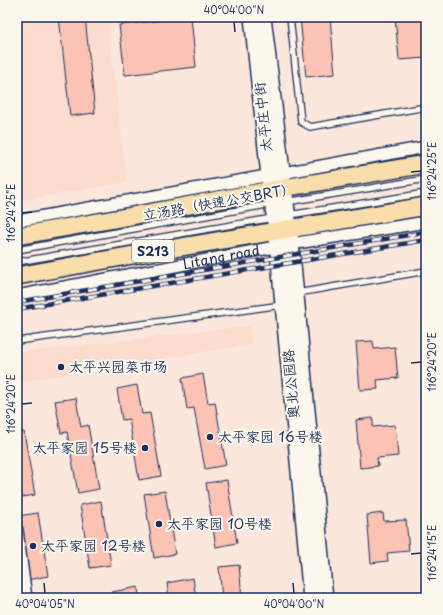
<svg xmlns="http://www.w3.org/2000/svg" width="443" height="615" viewBox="0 0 443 615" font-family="'Playpen Sans','LXGW WenKai TC',sans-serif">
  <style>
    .built { fill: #fbdccf }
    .building { fill: #fcc2b3; stroke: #1b2f5e }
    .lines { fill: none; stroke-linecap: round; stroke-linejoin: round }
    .lane-casing { stroke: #1b2f5e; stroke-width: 8 }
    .street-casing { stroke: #1b2f5e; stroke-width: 14 }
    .secondary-casing { stroke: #1b2f5e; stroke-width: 18 }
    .primary-casing { stroke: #1b2f5e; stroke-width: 20 }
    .lane { stroke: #fbf7ec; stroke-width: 5.5 }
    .street { stroke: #fbf7ec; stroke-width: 11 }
    .secondary { stroke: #fbf7ec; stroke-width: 15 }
    .primary { stroke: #f9deab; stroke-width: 17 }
    .rail-casing { stroke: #1b2f5e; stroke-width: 4.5 }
    .rail { stroke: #fbf7ec; stroke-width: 3; stroke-dasharray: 9; stroke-linecap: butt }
    .ticks { fill: none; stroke: #1b2f5e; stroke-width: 1.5 }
    .poi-dot { fill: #1b2f5e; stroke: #fbf7ec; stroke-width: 1.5 }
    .labels { text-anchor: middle; stroke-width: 4; stroke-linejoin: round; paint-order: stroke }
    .shield { fill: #fbf7ec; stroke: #5e6b89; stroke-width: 1 }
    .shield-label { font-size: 13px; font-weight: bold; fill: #1b2f5e }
    .street-label { font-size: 14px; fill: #1b2f5e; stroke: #fbf7ec }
    .poi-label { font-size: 14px; fill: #1b2f5e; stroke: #fbf7ec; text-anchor: start }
    .neatline { fill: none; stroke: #1b2f5e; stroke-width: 1.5 }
    .ticks-label { font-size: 10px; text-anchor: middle; fill: #1b2f5e }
  </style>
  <rect width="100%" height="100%" fill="#fbe7db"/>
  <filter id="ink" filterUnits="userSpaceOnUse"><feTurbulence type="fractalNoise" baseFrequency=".025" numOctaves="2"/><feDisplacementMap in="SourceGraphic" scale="8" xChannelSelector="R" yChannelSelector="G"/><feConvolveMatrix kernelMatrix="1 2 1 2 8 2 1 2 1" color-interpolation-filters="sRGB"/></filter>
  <g filter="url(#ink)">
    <g class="built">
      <polygon points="17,17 174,17 108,25 127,182 17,201"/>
      <polygon points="249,326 252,344 17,382 17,353"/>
    </g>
    <g class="building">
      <polygon points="59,17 85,17 95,113 70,116"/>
      <polygon points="191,17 196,67 125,75 119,25"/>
      <polygon points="300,17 330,17 335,74 306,77"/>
      <polygon points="395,17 426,17 426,58 399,60"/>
      <polygon points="373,341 374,349 395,347 398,378 377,380 378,389 360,390 356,342"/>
      <polygon points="203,374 208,403 215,402 226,465 205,469 194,408 187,409 182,378"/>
      <polygon points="137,385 142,414 150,413 161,476 139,480 129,419 122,420 117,389"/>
      <polygon points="76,398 81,427 88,425 99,489 78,493 67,432 61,433 55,401"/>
      <polygon points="373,418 373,427 395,425 398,456 377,458 378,466 360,468 356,420"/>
      <polygon points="24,432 35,495 17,498 17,433"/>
      <polygon points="227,480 237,543 216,547 206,483"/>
      <polygon points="165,491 175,554 154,558 144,494"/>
      <polygon points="101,501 111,565 90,568 80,505"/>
      <polygon points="38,513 48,576 27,580 17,516"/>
      <polygon points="383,513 384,521 406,520 409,551 387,553 388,561 371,563 367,515"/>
      <polygon points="239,565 242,598 222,598 219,567"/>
      <polygon points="193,578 196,598 169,598 167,583"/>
      <polygon points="138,587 139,598 113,598 112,592"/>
    </g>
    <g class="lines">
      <defs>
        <g id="lane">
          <polyline points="290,17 301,122 310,127 426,107"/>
          <polyline points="286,202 426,179"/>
          <polyline points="289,215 426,193"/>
          <polyline points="17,250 272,204"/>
          <polyline points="17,262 273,218"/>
          <polyline points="297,293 426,271"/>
          <polyline points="17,341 282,305"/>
        </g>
        <g id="street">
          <polyline points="17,221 426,147"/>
          <path id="s1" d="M17,296l274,-52 135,-22"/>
          <polyline points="17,530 26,598"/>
        </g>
        <g id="secondary">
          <polyline points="252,17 269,176 276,230 311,598"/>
          <polyline points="263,17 291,244 325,598"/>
        </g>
        <g id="primary">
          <polyline points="17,236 126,217 271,190 426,164"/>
          <polyline points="17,276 133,255 426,206"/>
        </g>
      </defs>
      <use href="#lane" class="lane-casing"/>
      <use href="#street" class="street-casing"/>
      <use href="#secondary" class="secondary-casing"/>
      <use href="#primary" class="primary-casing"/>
      <use href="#lane" class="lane"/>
      <use href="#street" class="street"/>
      <use href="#secondary" class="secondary"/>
      <use href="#primary" class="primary"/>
      <defs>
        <g id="rail">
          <polyline points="17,302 426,232"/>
          <polyline points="17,309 426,240"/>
        </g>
      </defs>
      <use href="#rail" class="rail-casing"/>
      <use href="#rail" class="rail"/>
    </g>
  </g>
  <path class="ticks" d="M234,22l1,10M411,172l10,-1M22,213l10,-1M411,363l10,-1M22,404l10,-1M411,554l10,-1M44,583l1,10M293,583l1,10"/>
  <g class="poi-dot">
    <circle cx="61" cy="367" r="4"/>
    <circle cx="210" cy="437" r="4"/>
    <circle cx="145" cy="448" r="4"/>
    <circle cx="159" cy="524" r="4"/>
    <circle cx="33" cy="546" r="4"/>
  </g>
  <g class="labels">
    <rect class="shield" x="132" y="240" width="42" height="22" rx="3"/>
    <g class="shield-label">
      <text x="153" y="256">S213</text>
    </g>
    <g class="street-label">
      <text transform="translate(263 117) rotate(-96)" y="5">太平庄中街</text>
      <text transform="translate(219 202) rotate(-10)" y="5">立汤路（快速公交BRT）</text>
      <text dy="5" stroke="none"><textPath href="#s1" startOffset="208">Litang road</textPath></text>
      <text transform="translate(291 384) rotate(-95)" y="5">奥北公园路</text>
    </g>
    <g class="poi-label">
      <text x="69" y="372">太平兴园菜市场</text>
      <text x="218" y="442">太平家园 16号楼</text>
      <text x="137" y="453" text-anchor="end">太平家园 15号楼</text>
      <text x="167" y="529">太平家园 10号楼</text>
      <text x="41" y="551">太平家园 12号楼</text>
    </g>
  </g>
  <rect width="443" height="615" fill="none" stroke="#fbf7ec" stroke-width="44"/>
  <rect x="22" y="22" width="399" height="571" class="neatline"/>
  <g class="ticks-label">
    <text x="234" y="14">40°04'00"N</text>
    <text transform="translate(432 171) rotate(-90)" y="4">116°24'25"E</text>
    <text transform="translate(11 213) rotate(-90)" y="4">116°24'25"E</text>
    <text transform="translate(432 362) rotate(-90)" y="4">116°24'20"E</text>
    <text transform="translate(11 404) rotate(-90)" y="4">116°24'20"E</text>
    <text transform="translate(432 553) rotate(-90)" y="4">116°24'15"E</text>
    <text x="45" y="608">40°04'05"N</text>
    <text x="294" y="608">40°04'00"N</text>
  </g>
</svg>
